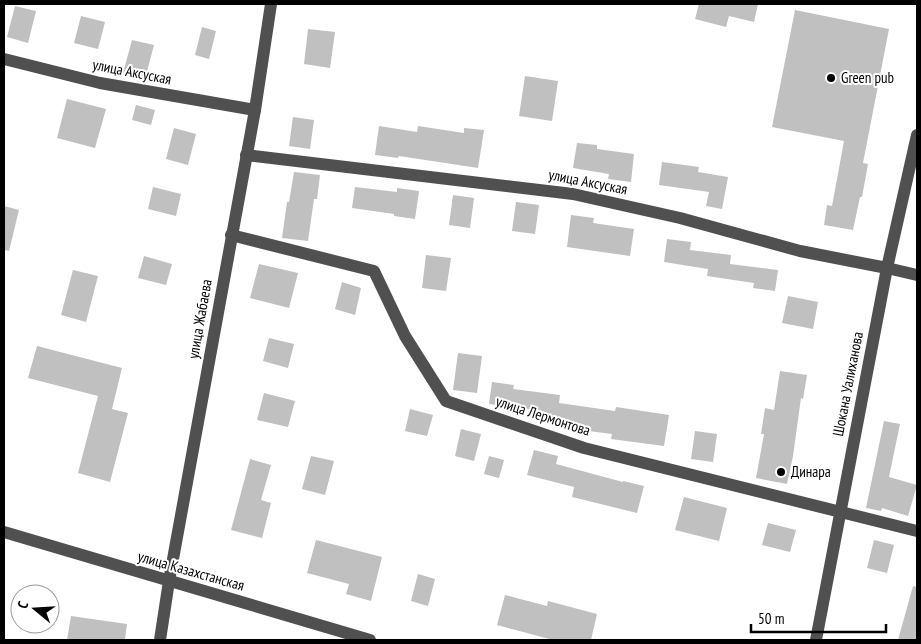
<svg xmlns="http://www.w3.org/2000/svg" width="921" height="644" viewBox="0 0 921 644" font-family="'PT Sans Narrow',sans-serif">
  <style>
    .building { fill: #c0c0c0 }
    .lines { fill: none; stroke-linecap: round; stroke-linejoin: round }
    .minor { stroke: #505050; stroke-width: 12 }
    .poi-dot { fill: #000; stroke: #fff; stroke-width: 2 }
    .labels { text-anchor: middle; stroke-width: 4; stroke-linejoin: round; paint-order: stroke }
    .street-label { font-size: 15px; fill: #000; stroke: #fff }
    .poi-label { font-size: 15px; fill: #000; stroke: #fff; text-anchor: start }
  </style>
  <rect width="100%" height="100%" fill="#fff"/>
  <g class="building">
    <polygon points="699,4 758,4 754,22 729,16 726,27 695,19"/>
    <polygon points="15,6 36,11 28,43 7,37"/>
    <polygon points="795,10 889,29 863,163 868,164 862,197 860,197 853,230 824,225 827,205 832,206 844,141 772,127"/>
    <polygon points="81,16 105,22 98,49 74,43"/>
    <polygon points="202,27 216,31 209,59 195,55"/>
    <polygon points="308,29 335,32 330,68 304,64"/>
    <polygon points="132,40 154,45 145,79 123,73"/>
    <polygon points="525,76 558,81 552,121 519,116"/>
    <polygon points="67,99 106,109 95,148 57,138"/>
    <polygon points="136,105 155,110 151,125 132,120"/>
    <polygon points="293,117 314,120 310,149 289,146"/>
    <polygon points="379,126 417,132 418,126 464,133 464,128 484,130 478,168 399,156 398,158 375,155"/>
    <polygon points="174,128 196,134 188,165 166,159"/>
    <polygon points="577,143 597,145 597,149 634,154 631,182 608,179 609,174 573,168"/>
    <polygon points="662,162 699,167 698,172 728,177 722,209 706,206 709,192 659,185"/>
    <polygon points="294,172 320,175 317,199 314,199 308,241 282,238 287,202 289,202"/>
    <polygon points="153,187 181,194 176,216 148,209"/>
    <polygon points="355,187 397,192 397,188 419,191 415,219 394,216 394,214 352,208"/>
    <polygon points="453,195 474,198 470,228 449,225"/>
    <polygon points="516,202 539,205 535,234 512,231"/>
    <polygon points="4,206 19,210 9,251 4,250"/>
    <polygon points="571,215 594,218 593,223 634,229 630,256 567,247"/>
    <polygon points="667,239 691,242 690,250 731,255 730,264 778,270 775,291 753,288 754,283 707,276 708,269 664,262"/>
    <polygon points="426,255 451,258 446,291 422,288"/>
    <polygon points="144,256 172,264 166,285 138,278"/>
    <polygon points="259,264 298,273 289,308 250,298"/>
    <polygon points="73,270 98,276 86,322 61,315"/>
    <polygon points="342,282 361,288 355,315 335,309"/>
    <polygon points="788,296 818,302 813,329 782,323"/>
    <polygon points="269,338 294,344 288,368 263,361"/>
    <polygon points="37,346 122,368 112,409 128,413 110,482 78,473 98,396 28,378"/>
    <polygon points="458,353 482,356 477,393 453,390"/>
    <polygon points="780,371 807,375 803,399 801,398 793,456 787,484 756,478 764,434 761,434 765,408 774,410"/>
    <polygon points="492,382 514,385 513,389 560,395 559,403 615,411 616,407 669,415 664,446 611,439 612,434 565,428 566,421 534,417 535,410 489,404"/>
    <polygon points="264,393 295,401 288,427 257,420"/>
    <polygon points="410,409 433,415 427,436 405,431"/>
    <polygon points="884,421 900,424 889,477 917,485 908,516 882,508 881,511 866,508"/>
    <polygon points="461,429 481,434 474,461 455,456"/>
    <polygon points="695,431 717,434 713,462 691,459"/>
    <polygon points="534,450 558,456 556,464 623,482 623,481 644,486 637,513 572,497 574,487 527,475"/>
    <polygon points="311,456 334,461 325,495 302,489"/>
    <polygon points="489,456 504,460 499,478 484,474"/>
    <polygon points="250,459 271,465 261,500 271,503 262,538 231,530"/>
    <polygon points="684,497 727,508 719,541 675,530"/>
    <polygon points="768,523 796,530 790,552 762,545"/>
    <polygon points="316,540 382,557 371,601 346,594 349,584 307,573"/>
    <polygon points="874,540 894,545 887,573 867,568"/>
    <polygon points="418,574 435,579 428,606 411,601"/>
    <polygon points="913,586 917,587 917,640 898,640"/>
    <polygon points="505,595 547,606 548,601 597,614 591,640 553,640 497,625"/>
    <polygon points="71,616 127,624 125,640 67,640"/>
  </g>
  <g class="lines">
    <g class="minor">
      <polyline points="4,59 100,83 255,110"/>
      <polyline points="246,155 573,194 680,218 800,251 887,268 917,275"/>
      <polyline points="231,235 374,271 405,336 446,401 584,448 917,531"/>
      <polyline points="4,532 370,640"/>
      <polyline points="160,640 169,581 255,110 271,4"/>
      <polyline points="816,640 887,268 917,135"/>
    </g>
  </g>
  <g class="poi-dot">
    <circle cx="831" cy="78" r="5"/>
    <circle cx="781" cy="472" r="5"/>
  </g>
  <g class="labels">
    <g class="street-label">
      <text transform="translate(132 72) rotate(11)" y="5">улица Аксуская</text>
      <text transform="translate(588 182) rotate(11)" y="5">улица Аксуская</text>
      <text transform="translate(200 319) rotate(-80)" y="5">улица Жабаева</text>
      <text transform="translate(848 384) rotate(-79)" y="5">Шокана Уалиханова</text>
      <text transform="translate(543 416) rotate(18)" y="5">улица Лермонтова</text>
      <text transform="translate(191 571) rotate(16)" y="5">улица Казахстанская</text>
    </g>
    <g class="poi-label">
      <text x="841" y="83">Green pub</text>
      <text x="791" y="477">Динара</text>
    </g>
  </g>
  <rect width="921" height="644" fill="none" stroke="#000000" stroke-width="10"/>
  <g transform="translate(35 609) rotate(288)"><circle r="24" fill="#ffffff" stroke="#999999"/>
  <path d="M0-4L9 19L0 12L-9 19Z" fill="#000000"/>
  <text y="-8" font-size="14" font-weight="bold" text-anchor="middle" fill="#000000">С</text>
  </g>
  <path d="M751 624v8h135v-8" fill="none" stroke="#000000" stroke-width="2.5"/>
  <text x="758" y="624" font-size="15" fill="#000000" stroke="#ffffff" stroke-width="4" paint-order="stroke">50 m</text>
</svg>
